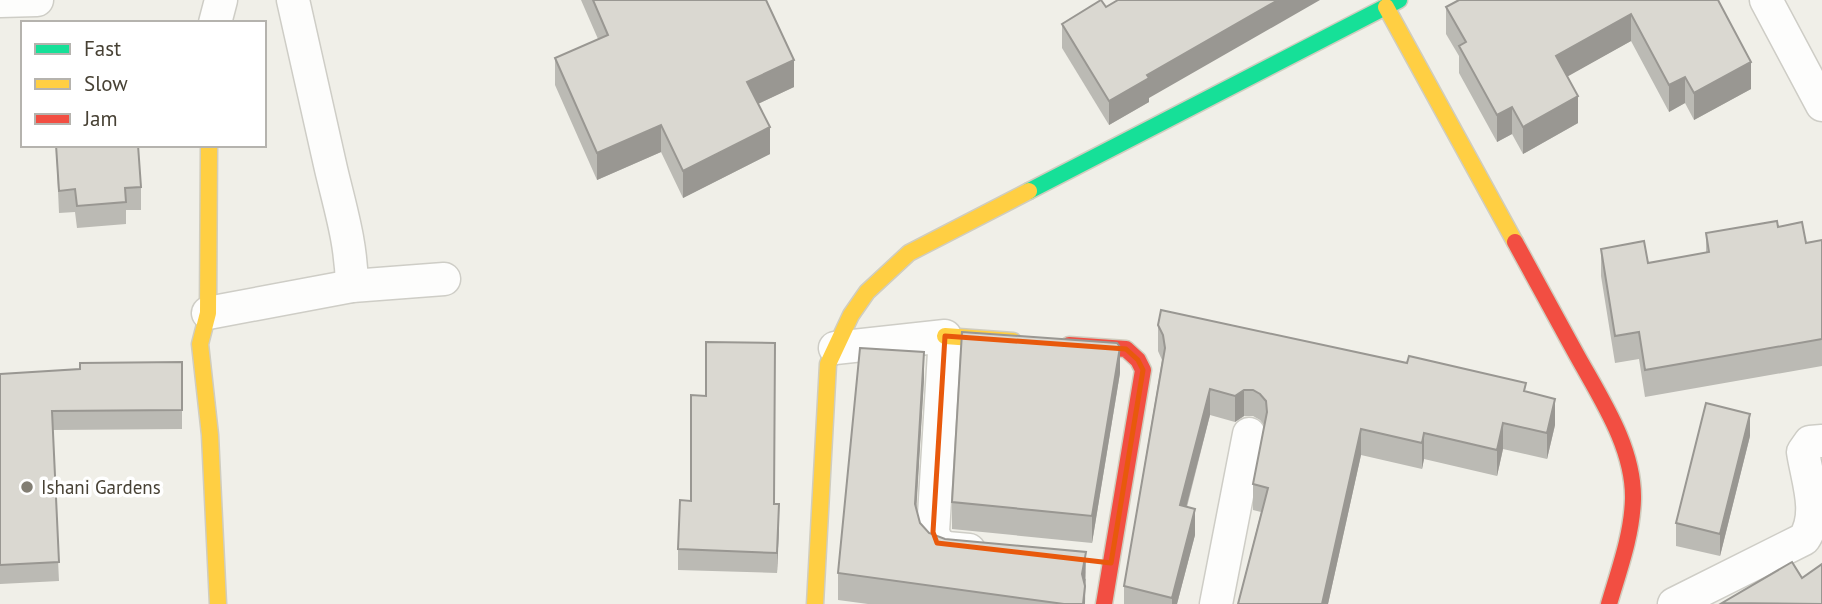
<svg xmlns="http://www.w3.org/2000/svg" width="1822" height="604" viewBox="0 0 1822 604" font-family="'PT Sans',sans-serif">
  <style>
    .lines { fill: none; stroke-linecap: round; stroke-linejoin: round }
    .street-casing { stroke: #cecdc6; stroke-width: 35 }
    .fast-casing { stroke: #d0cdbf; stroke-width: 19 }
    .slow-casing { stroke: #d0cdbf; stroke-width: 19 }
    .jam-casing { stroke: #d0cdbf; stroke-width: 19 }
    .street { stroke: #fdfdfc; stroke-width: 32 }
    .fast { stroke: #16e098; stroke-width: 16 }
    .slow { stroke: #ffcf43; stroke-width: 16 }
    .jam { stroke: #f24e42; stroke-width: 16 }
    .wall { fill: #bbbab4 }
    .shaded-wall { fill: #999792 }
    .building { fill: #dad8d1; stroke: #999792; stroke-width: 2 }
    .marked { fill: none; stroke: #e8590c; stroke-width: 5; stroke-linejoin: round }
    .poi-dot { fill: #827e73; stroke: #fff; stroke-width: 2.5 }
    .labels { text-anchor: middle; stroke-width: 7; stroke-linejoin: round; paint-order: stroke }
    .poi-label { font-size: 19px; fill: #474134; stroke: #fff; text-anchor: start }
  </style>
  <rect width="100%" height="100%" fill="#f0efe8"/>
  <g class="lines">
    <defs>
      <g id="street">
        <path d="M293,0c13,56 25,113 38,169 10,42 20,73 21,117"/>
        <polyline points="1766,0 1822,105"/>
        <polyline points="0,1 37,0"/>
        <polyline points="215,23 221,0"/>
        <polyline points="208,313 352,286 444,279"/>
        <polyline points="835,348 945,336 933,532 937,543 947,548 969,550"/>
        <polyline points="1216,604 1249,434"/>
        <path d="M1674,604l130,-65c17,-25 3,-60 -1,-87l7,-10 12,-1"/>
      </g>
      <polyline id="fast" points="1029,191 1399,0"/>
      <g id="slow">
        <polyline points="1386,7 1515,242"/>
        <polyline points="209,145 208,313 200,344 210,435 218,604"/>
        <polyline points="945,336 1013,341"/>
        <polyline points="815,604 828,364 851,315 867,292 909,253 1029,191"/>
      </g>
      <g id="jam">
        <path d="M1515,242c20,36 39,72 59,108 25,46 60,96 59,149 -1,36 -14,71 -24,105"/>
        <polyline points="1069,345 1126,349 1138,360 1143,370 1104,604"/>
      </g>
    </defs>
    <use href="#street" class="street-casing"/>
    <use href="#fast" class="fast-casing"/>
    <use href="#slow" class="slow-casing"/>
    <use href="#jam" class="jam-casing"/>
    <use href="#street" class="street"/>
    <use href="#fast" class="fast"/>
    <use href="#slow" class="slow"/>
    <use href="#jam" class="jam"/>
  </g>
  <g class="wall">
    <polygon points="581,0 766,0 794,87 758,104 770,154 683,198 661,152 597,180 555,85 555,58 598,39"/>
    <polygon points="1718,0 1751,89 1694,120 1685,103 1669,112 1631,41 1567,76 1578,123 1523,154 1512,134 1497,142 1459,73 1459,56 1446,34 1446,7"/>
    <polygon points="1062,24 1149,98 1149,102 1109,125 1062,48"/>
    <polygon points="56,145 141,187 141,210 126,210 126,224 77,228 75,212 59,213"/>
    <polygon points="1778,227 1806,243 1822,240 1822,366 1645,397 1639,359 1615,363 1601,276 1601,249 1648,263 1706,253 1706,233"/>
    <polygon points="1158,325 1526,392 1555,425 1547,459 1503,449 1497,476 1424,459 1422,469 1361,455 1328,604 1238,604 1261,512 1253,510 1253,484 1264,425 1260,420 1253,416 1244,416 1235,422 1210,415 1187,507 1195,535 1177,604 1124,604 1124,586 1162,360 1158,351"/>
    <polygon points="182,362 182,429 52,430 59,581 0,584 0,374"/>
    <polygon points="1120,373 1092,543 952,529 952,502"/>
    <polygon points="924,379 916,509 920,523 929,533 945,539 1086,579 1085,588 1085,604 868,604 838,600 838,573"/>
    <polygon points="1750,436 1720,556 1676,546 1676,523"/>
    <polygon points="774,504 779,524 777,573 678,570 678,549"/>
  </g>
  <g class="shaded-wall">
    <polygon points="1278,0 1320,0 1149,98 1149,102 1109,125 1109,101 1147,75"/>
    <polygon points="1631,14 1631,41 1556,83 1556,56"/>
    <polygon points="794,60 794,87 747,109 747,82"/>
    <polygon points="1751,62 1751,89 1694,120 1694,93"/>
    <polygon points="1685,77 1685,103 1669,112 1669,85"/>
    <polygon points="1578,96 1578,123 1523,154 1523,127"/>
    <polygon points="1512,107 1512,134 1497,142 1497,115"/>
    <polygon points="661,125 661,152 597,180 597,153"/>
    <polygon points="770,127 770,154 683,198 683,171"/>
    <polygon points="1120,347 1120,373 1092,543 1092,516"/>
    <polygon points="924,352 924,379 915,531 915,504"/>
    <polygon points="1210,389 1210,415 1180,531 1180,505"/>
    <polygon points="1244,390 1244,416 1235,422 1235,396"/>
    <polygon points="1555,399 1555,425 1547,459 1547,433"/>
    <polygon points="1750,414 1750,436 1720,556 1720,534"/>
    <polygon points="1503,423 1503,449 1497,476 1497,450"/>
    <polygon points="1361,429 1361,455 1328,604 1322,604"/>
    <polygon points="1424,433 1424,459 1422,469 1422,443"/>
    <polygon points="779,504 779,524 777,573 777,553"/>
    <polygon points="1195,509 1195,535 1177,604 1172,604 1172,598"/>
    <polygon points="1086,552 1085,604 1083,604 1082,574"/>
  </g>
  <g class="building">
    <polygon points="593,0 766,0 794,60 747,82 770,127 683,171 661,125 597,153 555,58 608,35"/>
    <polygon points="1101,0 1106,7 1118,0 1278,0 1147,75 1149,78 1109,101 1062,24"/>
    <polygon points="1459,0 1718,0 1751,62 1694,93 1685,77 1669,85 1631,14 1556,56 1578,96 1523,127 1512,107 1497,115 1459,46 1466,42 1446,7"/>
    <polygon points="56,145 138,145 141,187 125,188 126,202 77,206 75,189 59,191"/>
    <polygon points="1777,221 1778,227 1802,222 1806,243 1822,240 1822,339 1645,370 1639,332 1615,336 1601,249 1644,241 1648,263 1709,252 1706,233"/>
    <polygon points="1161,310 1407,363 1409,356 1526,383 1524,391 1555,399 1547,433 1503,423 1497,450 1424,433 1422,443 1361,429 1322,604 1238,604 1268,488 1253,484 1267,412 1266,401 1260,394 1253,390 1244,390 1235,396 1210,389 1180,505 1195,509 1172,598 1124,586 1165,348 1163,335 1158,325"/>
    <polygon points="962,332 1117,343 1120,347 1092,516 952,502"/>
    <polygon points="706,342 775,343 774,504 779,504 777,553 678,549 680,500 691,501 691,395 706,396"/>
    <polygon points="860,348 924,352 915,504 920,523 929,533 945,539 1086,552 1082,574 1085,586 1083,604 1064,604 838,573"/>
    <polygon points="182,362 182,410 52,411 59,562 0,565 0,374 80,369 80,363"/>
    <polygon points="1706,403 1750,414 1720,534 1676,523"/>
    <polygon points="1792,562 1802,578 1822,564 1822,604 1722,603"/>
  </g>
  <path class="marked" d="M945,336l181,13 12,11 5,10 -32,193 -174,-20 -4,-11z"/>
  <circle class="poi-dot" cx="27" cy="487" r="7"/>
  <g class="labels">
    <g class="poi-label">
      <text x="41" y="494">Ishani Gardens</text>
    </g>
  </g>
  <rect x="21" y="21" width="245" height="126" fill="#ffffff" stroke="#b5b3ae" stroke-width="2"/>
  <rect x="35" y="44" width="35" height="10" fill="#16e098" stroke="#b5b3ae" stroke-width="2"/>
  <text x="84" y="56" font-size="21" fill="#474134">Fast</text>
  <rect x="35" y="79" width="35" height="10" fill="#ffcf43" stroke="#b5b3ae" stroke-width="2"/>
  <text x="84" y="91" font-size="21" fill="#474134">Slow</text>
  <rect x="35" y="114" width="35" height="10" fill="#f24e42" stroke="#b5b3ae" stroke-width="2"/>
  <text x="84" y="126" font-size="21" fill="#474134">Jam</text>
</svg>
